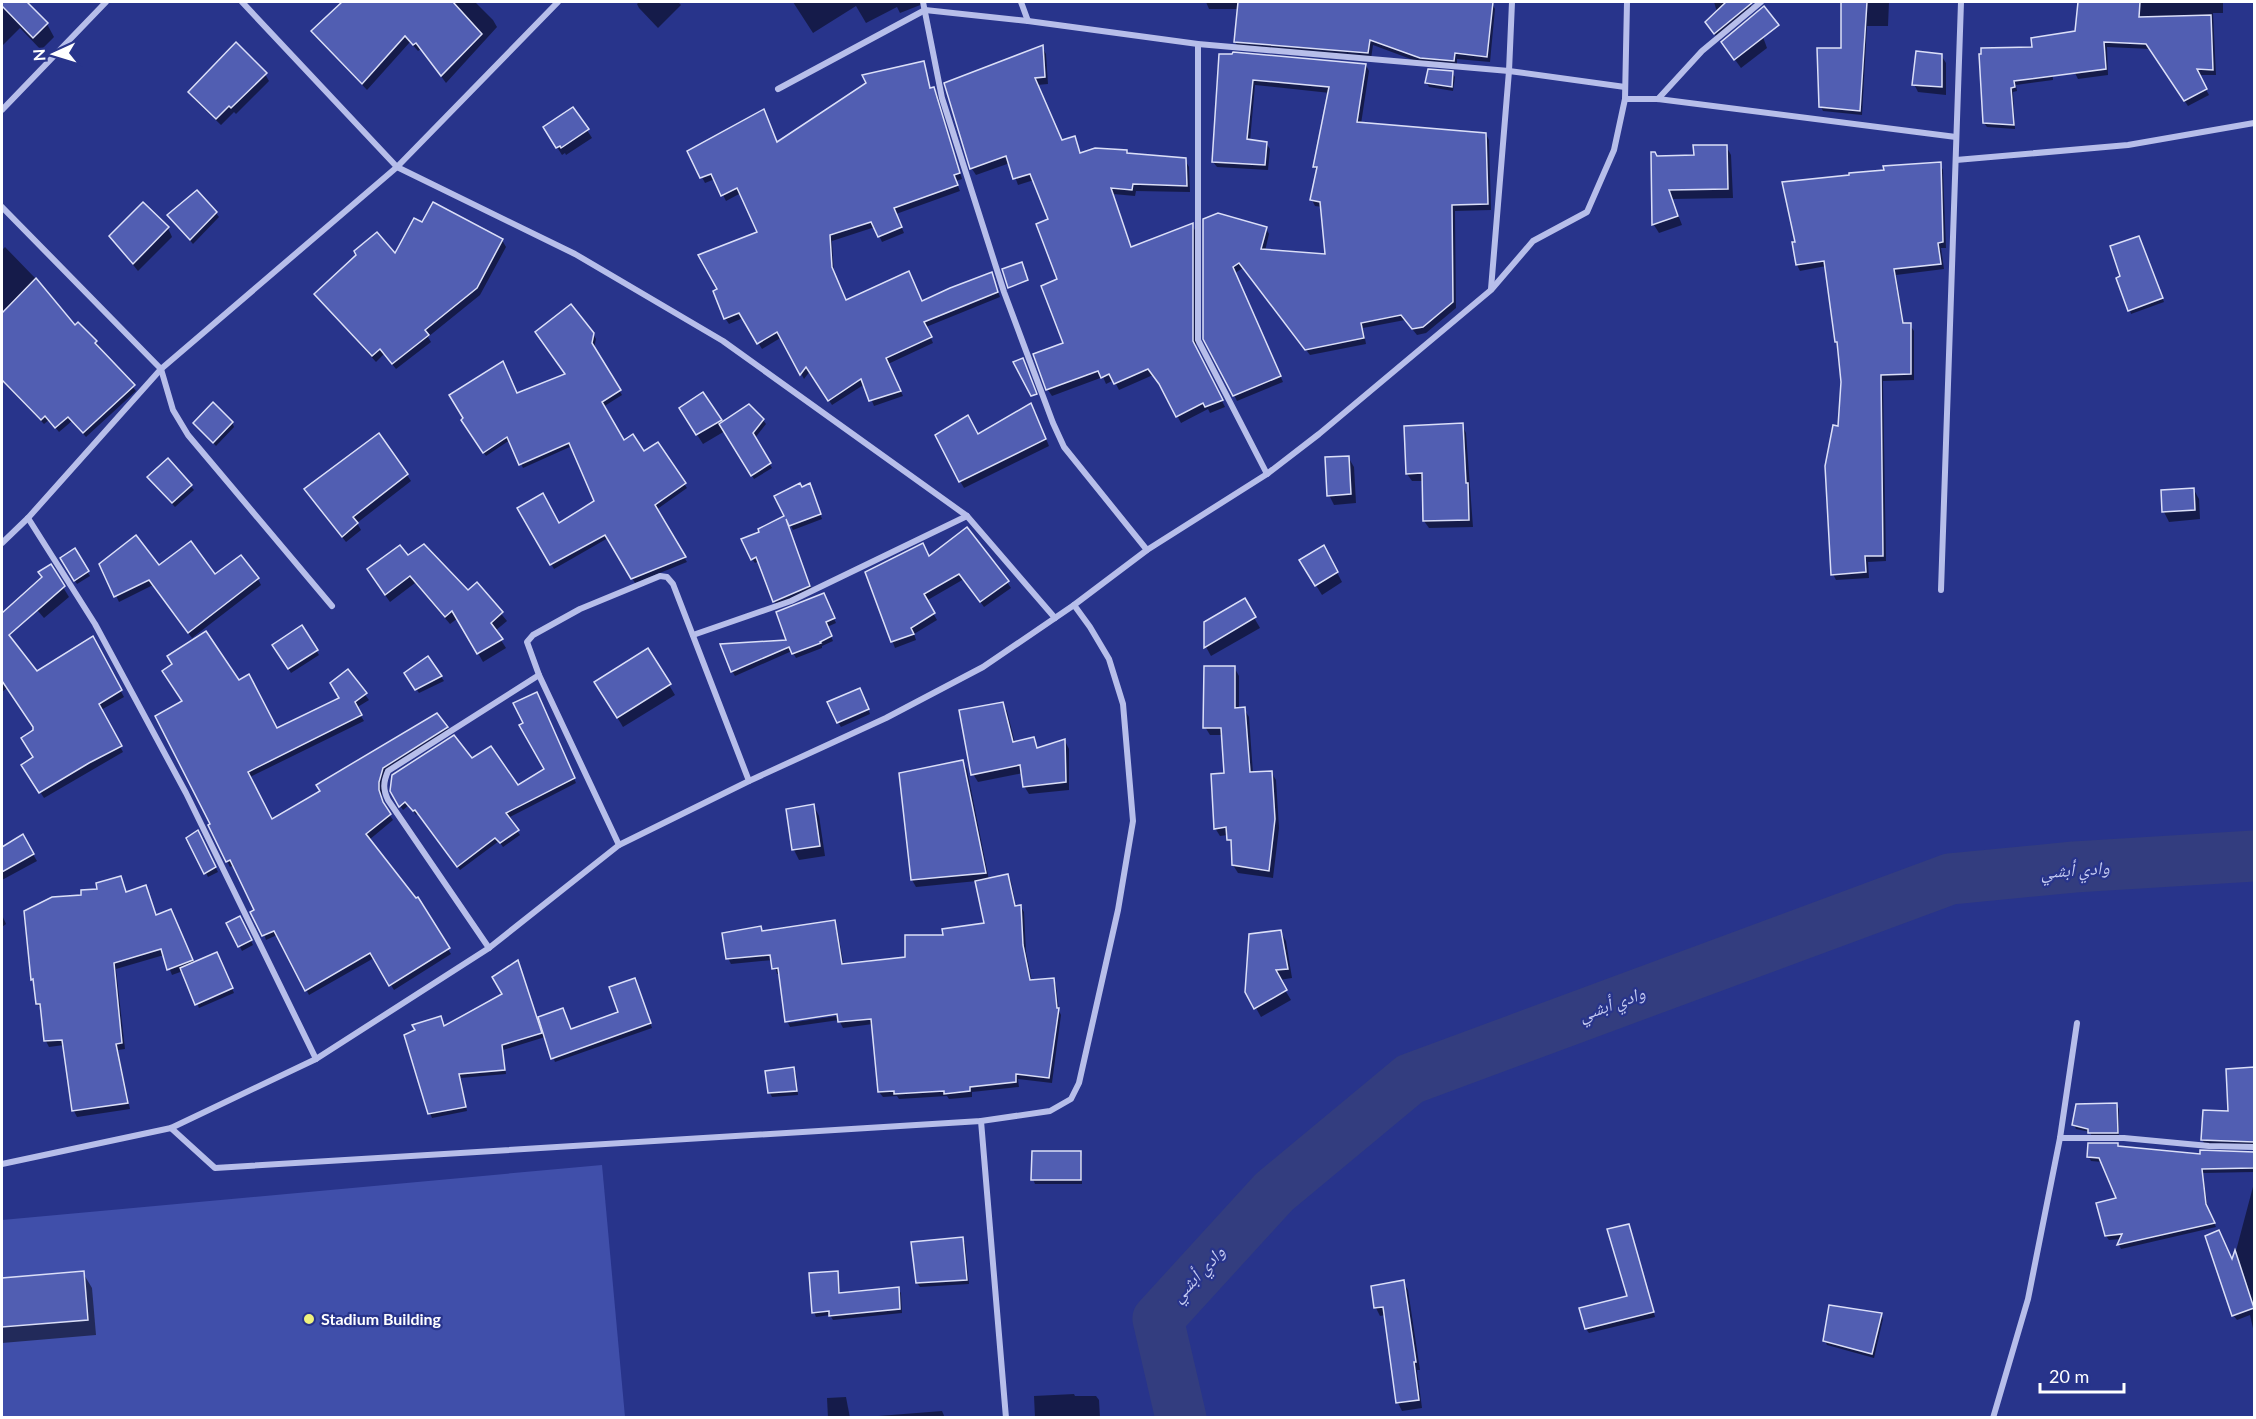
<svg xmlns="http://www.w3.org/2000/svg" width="2256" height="1419" viewBox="0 0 2256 1419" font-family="Lato,'Noto Naskh Arabic',sans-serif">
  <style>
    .pitch { fill: #404faa }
    .shadow { fill: #0007 }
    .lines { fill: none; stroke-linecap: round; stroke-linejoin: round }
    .river { stroke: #333d7f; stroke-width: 51 }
    .building { fill: #515eb2; stroke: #dbdff8; stroke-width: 1.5 }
    .street { stroke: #b7beea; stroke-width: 6 }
    .poi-dot { fill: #eff27d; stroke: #28348b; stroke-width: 2 }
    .labels { text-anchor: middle; stroke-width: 4.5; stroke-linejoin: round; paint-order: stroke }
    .poi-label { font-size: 16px; font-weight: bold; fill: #fff; stroke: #28348b; text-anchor: start }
    .water-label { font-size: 18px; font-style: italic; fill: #c3c9f1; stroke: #28348b }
  </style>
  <rect width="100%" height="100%" fill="#28348b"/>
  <polygon class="pitch" points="602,1165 625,1417 2,1418 2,1220"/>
  <g class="shadow">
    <polygon points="2,2 29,2 27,3 47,24 54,37 41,50 20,28 2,46"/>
    <polygon points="344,2 475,2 493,20 497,27 446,83 421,49 418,51 410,42 367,90 318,38 313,31"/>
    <polygon points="639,2 678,2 681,5 658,28 639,8 637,4"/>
    <polygon points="793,2 928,2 900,13 897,7 866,23 856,6 813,33"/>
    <polygon points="1206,2 1483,2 1492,3 1495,9 1490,62 1457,59 1457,66 1424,64 1373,45 1371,59 1239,48 1235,42 1239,9 1209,9"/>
    <polygon points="1714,2 1750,2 1753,11 1719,40 1711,29 1717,12"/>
    <polygon points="1842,2 1889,2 1888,26 1867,26 1862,115 1823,111 1821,107 1842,50"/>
    <polygon points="2080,2 2223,2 2223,13 2213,13 2216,75 2198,75 2209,95 2188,106 2151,49 2107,47 2108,75 2078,79 2075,73"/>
    <polygon points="1759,26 1767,48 1741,68 1723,43"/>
    <polygon points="1042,47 1046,54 1048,84 1037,85 1062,142 1074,138 1081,155 1126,151 1128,155 1185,160 1189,167 1190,192 1136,191 1135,196 1113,194 1132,248 1192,225 1196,232 1196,349 1225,407 1210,413 1208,409 1181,423 1163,389 1153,375 1119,390 1114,380 1106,384 1103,377 1052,396 1048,390 1035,355 1065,344 1059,280 1049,220 1034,180 1018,185 1010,163 976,175 972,169 946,84"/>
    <polygon points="2051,53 2053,80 2016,85 2017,91 2013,92 2015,129 1987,127 1984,123 1981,56"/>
    <polygon points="1220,55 1366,65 1369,71 1361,124 1486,134 1489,140 1491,210 1455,211 1456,308 1426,333 1417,335 1405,320 1363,328 1366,344 1310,355 1243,268 1235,273 1283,382 1237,401 1205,338 1205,220 1266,228 1269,234 1265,251 1327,256 1322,207 1315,206 1312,200 1317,172 1314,166 1330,93 1255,85 1250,141 1266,143 1270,149 1268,170 1217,167 1213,162"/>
    <polygon points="1941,55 1946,63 1946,95 1918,92 1914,84"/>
    <polygon points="923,62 931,90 934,89 937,94 962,179 956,181 960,191 896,214 904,233 882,242 875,227 832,241 834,274 846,302 922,302 992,274 1000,297 926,327 933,343 888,364 903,396 874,406 865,384 832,405 810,371 804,379 782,337 762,349 743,318 729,324 725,318 759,233 741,193 726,201 715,179 705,183 689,152 777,143"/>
    <polygon points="1452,73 1455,77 1453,91 1429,87 1427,83"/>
    <polygon points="265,74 269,81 236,114 234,112 221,125 194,99 190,92"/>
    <polygon points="545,128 587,130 592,138 566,155 565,153 562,155"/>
    <polygon points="1726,146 1731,155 1733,198 1672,199 1682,225 1659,233 1654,225 1653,154 1657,158 1695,157"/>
    <polygon points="1940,164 1943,170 1946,248 1941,248 1944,269 1896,275 1904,325 1910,325 1914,331 1914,380 1883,381 1886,561 1868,562 1869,578 1836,580 1833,574 1843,382 1839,347 1836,342 1826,266 1800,271 1797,265"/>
    <polygon points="216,213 219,217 193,244 169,216"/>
    <polygon points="168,228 172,237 138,271 110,236"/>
    <polygon points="502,240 506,247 480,295 428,337 431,342 396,369 384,354 376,362 320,300 395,256"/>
    <polygon points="2141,242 2164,302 2131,314 2122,277"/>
    <polygon points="5,247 37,280 75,327 78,324 96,342 136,391 86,437 72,421 59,432 49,420 44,424 2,381 2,250"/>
    <polygon points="593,334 596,339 594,348 622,395 603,407 623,442 643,453 658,444 687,488 656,510 687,562 635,583 608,538 554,569 519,508 558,525 596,501 572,446 523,468 510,440 486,456 465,424 517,394 566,375"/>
    <polygon points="703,394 722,423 763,420 766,424 755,438 772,468 754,479 725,431 703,444 686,418"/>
    <polygon points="1035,412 1049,446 964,488 960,481 978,436"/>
    <polygon points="232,422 234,427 216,446 195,423"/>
    <polygon points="1462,425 1466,433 1473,527 1429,528 1424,521 1423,481 1412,481 1407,474"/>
    <polygon points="1348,457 1354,467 1356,503 1334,505 1329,495"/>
    <polygon points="168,460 194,490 175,507 151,481"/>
    <polygon points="407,475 411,481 357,523 361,530 346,542 310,496"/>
    <polygon points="802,489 811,489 822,519 793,530 788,520 786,521 812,590 776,605 759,561 755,563 752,559 761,533 786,517"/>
    <polygon points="2194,490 2199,499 2200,519 2169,522 2164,512"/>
    <polygon points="74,550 90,576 77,584 62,559"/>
    <polygon points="1329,557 1342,582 1322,595 1301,561"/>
    <polygon points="407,558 468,592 477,584 507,621 495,631 506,648 483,662 458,618 450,624 415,583 390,602 373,578"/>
    <polygon points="929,558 1007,582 1011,588 984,607 964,579 926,601 937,620 914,634 916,640 895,648 867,573"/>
    <polygon points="101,564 158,567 215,576 258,579 261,585 192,638 153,585 119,602"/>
    <polygon points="50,566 69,597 44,618 31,603"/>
    <polygon points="825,599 836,623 827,627 833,641 822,646 822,648 796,658 792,651 735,676 732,671 789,641"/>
    <polygon points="1244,600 1260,628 1211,656 1206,647 1206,623"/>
    <polygon points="2,627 37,673 92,638 124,697 101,710 123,752 44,798 23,765 35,758 34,728 7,688 2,692"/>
    <polygon points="302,627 319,655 291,673 274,645"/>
    <polygon points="648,650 675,695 623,727 596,682"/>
    <polygon points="428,658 444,681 419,693 406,674"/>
    <polygon points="1234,667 1239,676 1239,709 1244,709 1249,717 1253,773 1271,772 1276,780 1279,828 1273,878 1238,873 1233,865 1233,846 1228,835 1220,836 1215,828 1226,774 1223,735 1210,735 1205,727"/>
    <polygon points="347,671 369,700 356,708 364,721 250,777 272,821 447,728 450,733 386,774 382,788 382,797 385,808 393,820 369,840 416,900 418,899 451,954 394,990 374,958 309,995 277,935 266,940 256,910 234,865 230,867 210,826 212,824 239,682 276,730 341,698"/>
    <polygon points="862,694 870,714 841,727 838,722"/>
    <polygon points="539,698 576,783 508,818 520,835 503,847 499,841 460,870 418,813 416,815 409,805 403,810 394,797 472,760 517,788 546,769 525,724"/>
    <polygon points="1002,703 1007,711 1015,743 1034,739 1039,749 1065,741 1069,749 1069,790 1029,794 1024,786 1023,773 978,782 973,774"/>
    <polygon points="963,762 967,769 989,880 1008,876 1011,881 1016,907 1021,907 1024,912 1026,952 1032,982 1053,979 1056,985 1059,1011 1061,1015 1052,1083 1018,1079 1019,1087 972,1092 972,1097 949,1099 947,1096 899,1099 897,1096 883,1097 879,1092 873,1024 843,1028 839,1020 790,1027 788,1023 845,1015 781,974 777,974 773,960 731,964 728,958 760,928 763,932 834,922 837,928 844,966 907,958 945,937 986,924 977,881 916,887 912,880"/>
    <polygon points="814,806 819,816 825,856 799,860 794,850 788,810"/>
    <polygon points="22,836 37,861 2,880 2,847 2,848"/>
    <polygon points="200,837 218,872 208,877 188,838"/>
    <polygon points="120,878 126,893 157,917 174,917 194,964 219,958 234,993 199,1008 183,971 172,975 164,955 116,969 125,1049 118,1050 130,1109 77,1117 74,1111 64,1045 49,1047 46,1041 42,1010 37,1004 35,984 33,979 83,896"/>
    <polygon points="2,915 6,924 2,927"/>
    <polygon points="240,918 253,945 242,951 228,924"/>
    <polygon points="1280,931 1286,941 1292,978 1279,980 1291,1000 1261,1017 1247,992"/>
    <polygon points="635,979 652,1028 555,1062 545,1037 503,1050 506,1074 461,1078 467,1111 432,1118 430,1113 440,1018 445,1027 537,1019 563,1010 571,1030 620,1013"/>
    <polygon points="793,1068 796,1073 798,1095 772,1097 770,1093"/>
    <polygon points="2254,1068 2254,1146 2205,1144 2202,1140 2229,1113"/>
    <polygon points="2117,1105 2119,1109 2119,1137 2092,1137 2090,1132 2076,1129 2074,1125"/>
    <polygon points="2119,1148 2201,1155 2201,1152 2254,1153 2254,1172 2203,1173 2208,1210 2216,1227 2121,1249 2119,1245 2121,1239 2109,1240 2106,1236 2118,1199 2102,1162 2091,1161 2089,1157"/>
    <polygon points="1080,1153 1082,1157 1082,1184 1035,1184 1033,1179"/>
    <polygon points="2254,1183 2254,1333 2250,1315 2237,1320 2233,1315 2233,1262"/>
    <polygon points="1629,1225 1655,1317 1589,1333 1586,1329 1629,1297"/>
    <polygon points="962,1239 965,1243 969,1284 920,1287 917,1283 913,1244"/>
    <polygon points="837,1272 839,1277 840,1294 898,1289 901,1293 902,1313 833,1320 830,1315 816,1317 814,1312"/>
    <polygon points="83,1273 92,1288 96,1335 2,1343 2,1280"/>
    <polygon points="1403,1282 1408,1290 1420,1370 1417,1370 1422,1408 1402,1411 1398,1403 1385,1315 1380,1316 1376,1308"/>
    <polygon points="1881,1314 1883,1319 1874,1358 1827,1345 1825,1341"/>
    <polygon points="1074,1394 1075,1396 1096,1396 1099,1400 1100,1418 1035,1418 1034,1396"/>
    <polygon points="846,1397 850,1418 828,1418 827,1398"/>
    <polygon points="942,1411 945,1418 853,1418"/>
  </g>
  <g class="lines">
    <polyline class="river" points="1181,1418 1158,1319 1274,1192 1410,1079 1950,879 2074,867 2254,856"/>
  </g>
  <g class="building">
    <polygon points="2,2 27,2 48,23 33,38 2,6"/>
    <polygon points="342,2 453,2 482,34 441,76 416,43 413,45 405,36 362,84 311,31"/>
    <polygon points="1238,2 1493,2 1487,57 1455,53 1454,61 1420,58 1370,40 1368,53 1234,42"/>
    <polygon points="1726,2 1753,2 1714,34 1705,22"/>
    <polygon points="1841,2 1867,2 1860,111 1819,107 1817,48 1841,48"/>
    <polygon points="2078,2 2140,2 2139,17 2211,15 2213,70 2197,69 2207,89 2184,101 2146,44 2104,42 2106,69 2014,81 2015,87 2011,88 2014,125 1983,123 1979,54 1981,54 1981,48 2032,47 2031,38 2075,31"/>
    <polygon points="1764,6 1779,25 1734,60 1721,42"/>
    <polygon points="236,42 267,73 231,108 229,106 216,119 188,92"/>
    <polygon points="1043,45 1045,77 1035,78 1062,140 1075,136 1080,153 1095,148 1127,150 1127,153 1186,158 1187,186 1133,184 1132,190 1111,188 1131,247 1193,223 1193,341 1223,400 1205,407 1203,403 1176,417 1159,384 1148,369 1114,384 1109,374 1101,378 1098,371 1046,390 1033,354 1063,343 1041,286 1057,279 1036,224 1048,219 1030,174 1013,179 1006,156 970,169 944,83"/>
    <polygon points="1916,51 1942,54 1942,87 1912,85"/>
    <polygon points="1233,52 1366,64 1357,122 1486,133 1488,204 1452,205 1453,302 1423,327 1412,329 1401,315 1361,323 1364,338 1305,350 1239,263 1233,267 1281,376 1233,396 1203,339 1203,219 1218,213 1267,227 1261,249 1325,254 1320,202 1310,200 1317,167 1313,167 1329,87 1253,80 1247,139 1267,142 1265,165 1212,162 1219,54 1232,54"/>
    <polygon points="924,61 930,88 934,87 960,173 954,175 958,185 894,208 902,227 878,237 871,222 830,235 832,267 846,300 909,271 922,301 950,288 992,272 998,292 924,322 932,337 886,358 901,391 869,401 861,379 828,401 806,367 800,375 777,332 757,344 739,313 724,319 713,291 717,289 698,255 757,232 737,188 721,196 711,174 700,178 687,151 764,109 777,142 866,83 862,75"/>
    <polygon points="1428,69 1453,71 1452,87 1425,83"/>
    <polygon points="573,107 589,129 561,148 560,146 556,148 543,127"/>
    <polygon points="1693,145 1727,145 1728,189 1669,190 1678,216 1652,225 1651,152 1655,152 1657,156 1694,155"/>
    <polygon points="1941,162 1943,242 1938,243 1941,264 1894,269 1903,323 1911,323 1911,374 1881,375 1883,556 1865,556 1866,572 1831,575 1825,466 1833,425 1838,426 1841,382 1837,342 1835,342 1824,261 1796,265 1792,242 1795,242 1782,182 1849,175 1849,173 1884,170 1883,166"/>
    <polygon points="197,190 217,212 190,240 167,215"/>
    <polygon points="143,202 169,227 133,264 109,236"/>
    <polygon points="433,202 503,239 477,288 425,330 429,335 392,364 380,349 372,356 314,294 356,255 354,251 377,232 395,253 414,218 422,222"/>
    <polygon points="2139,236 2163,298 2128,311 2116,278 2120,276 2110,246"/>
    <polygon points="1022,262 1028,280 1008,288 1002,269"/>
    <polygon points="36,278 75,325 78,322 97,341 95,343 135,385 83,433 68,417 55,428 45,416 41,420 2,380 2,313"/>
    <polygon points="571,304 594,333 592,343 621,390 602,402 624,440 633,434 644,451 658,442 686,483 655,505 686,557 631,579 605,535 550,565 517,508 543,493 559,523 594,501 569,443 519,465 507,437 483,453 461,420 463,418 449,395 503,361 517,393 565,374 535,332"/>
    <polygon points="1023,358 1037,394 1031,396 1013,362"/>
    <polygon points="703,392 722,420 696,435 679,408"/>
    <polygon points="213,402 233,422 213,443 193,423"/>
    <polygon points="1031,403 1046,439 959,482 935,435 968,415 978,434"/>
    <polygon points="749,404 764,419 753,433 771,463 751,476 719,424"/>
    <polygon points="1463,423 1466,483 1468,483 1469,520 1423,521 1422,473 1406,474 1404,426"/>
    <polygon points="379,433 408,474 353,517 358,523 342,537 304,489"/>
    <polygon points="1349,456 1351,494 1327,496 1325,457"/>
    <polygon points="168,458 192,485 172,503 147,477"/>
    <polygon points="800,483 802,487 810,483 821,514 789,526 786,519 810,586 773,602 756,557 751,560 741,539 759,532 758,529 784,516 774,496"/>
    <polygon points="2194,488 2195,510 2162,512 2161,490"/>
    <polygon points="967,527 1009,581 980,602 959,574 924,594 935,613 911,628 914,634 891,642 865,572 923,543 929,556"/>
    <polygon points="136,535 159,565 191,541 215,574 241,555 259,578 188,633 149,580 114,597 99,564"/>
    <polygon points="424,544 468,590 477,582 503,612 491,623 503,639 477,654 452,611 445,617 410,576 385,595 367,569 400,545 408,555"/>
    <polygon points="1324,545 1338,572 1315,586 1299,560"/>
    <polygon points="75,548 89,571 74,581 60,558"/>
    <polygon points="51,564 65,586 9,635 37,671 93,636 122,690 99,704 122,746 89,763 39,793 21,765 33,757 21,738 33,730 33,727 2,681 2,613 42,577 38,572"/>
    <polygon points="824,593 835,618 826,622 832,636 820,642 821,643 792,654 789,647 731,672 720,644 786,640 776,612"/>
    <polygon points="1245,598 1256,617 1204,648 1204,622"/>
    <polygon points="302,625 318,650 288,669 272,645"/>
    <polygon points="206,631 239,680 249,674 277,728 339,698 330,683 348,669 367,693 355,702 362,715 248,772 272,819 320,791 316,785 437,713 448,727 383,768 379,782 379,790 383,802 391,814 366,834 416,898 418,897 450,948 389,986 370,953 305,991 274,931 262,936 250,912 254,910 230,860 226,862 208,825 210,824 155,716 182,701 162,671 172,664 167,656"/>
    <polygon points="648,648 671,684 617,718 594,682"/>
    <polygon points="428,656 442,676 415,690 404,673"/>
    <polygon points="1204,666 1235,666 1235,708 1245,707 1250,772 1272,771 1275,819 1269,871 1232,865 1231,840 1227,840 1226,827 1214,829 1211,774 1224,773 1221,728 1203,728"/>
    <polygon points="860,688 869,709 837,723 827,702"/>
    <polygon points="537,692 575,778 506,813 519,830 500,843 495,838 457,867 415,810 413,811 405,802 399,807 390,791 392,775 454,735 472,758 491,746 518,785 544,769 519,725 523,723 513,703"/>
    <polygon points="1003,702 1013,742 1034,737 1037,748 1065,739 1066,782 1023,787 1020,765 971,775 959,710"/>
    <polygon points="963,760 986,873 911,880 899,773"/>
    <polygon points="814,804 820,846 792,850 786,809"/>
    <polygon points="198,830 216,867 204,874 186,838"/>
    <polygon points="23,834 34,854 2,872 2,847"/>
    <polygon points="1008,874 1015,906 1021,905 1023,945 1030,980 1054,978 1057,1008 1059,1008 1049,1078 1016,1074 1016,1082 970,1087 970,1091 944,1094 944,1091 894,1094 894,1091 878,1092 871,1019 838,1022 837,1014 785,1022 778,968 772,969 770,955 726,959 722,933 761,926 762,931 835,920 842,964 905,957 905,935 943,935 942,929 984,923 975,881"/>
    <polygon points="121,876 126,892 146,885 156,915 171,909 193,960 167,970 161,949 114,963 122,1043 116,1044 128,1103 72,1111 62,1040 44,1041 40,1004 36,1004 33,979 31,980 24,911 52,897 81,895 81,890 97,889 96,883"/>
    <polygon points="240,916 252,940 238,947 226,923"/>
    <polygon points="1281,930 1288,969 1276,970 1287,990 1254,1009 1245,992 1249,934"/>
    <polygon points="217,952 233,988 195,1005 180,968"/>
    <polygon points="518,960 542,1033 502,1045 505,1070 459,1074 466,1107 428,1114 404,1035 415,1030 412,1025 441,1016 444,1026 502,994 492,977"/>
    <polygon points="635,978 651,1023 551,1059 538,1017 563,1008 571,1029 618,1012 609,987"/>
    <polygon points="794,1067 797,1091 768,1093 765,1071"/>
    <polygon points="2254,1067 2254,1142 2201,1140 2203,1110 2228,1111 2226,1069"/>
    <polygon points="2117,1103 2118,1133 2088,1133 2088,1129 2072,1125 2076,1104"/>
    <polygon points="2088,1143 2118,1143 2118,1146 2200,1154 2200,1150 2254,1152 2254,1168 2202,1169 2206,1204 2215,1223 2117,1245 2122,1234 2105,1236 2096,1203 2116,1198 2099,1158 2087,1157"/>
    <polygon points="1032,1151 1081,1151 1081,1180 1031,1180"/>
    <polygon points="1629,1224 1654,1312 1585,1329 1579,1308 1627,1296 1607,1229"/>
    <polygon points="2219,1230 2232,1259 2235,1250 2254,1308 2232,1316 2205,1236"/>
    <polygon points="963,1237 967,1280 916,1283 911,1242"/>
    <polygon points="84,1271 88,1320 2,1327 2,1278"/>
    <polygon points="838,1271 839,1293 899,1287 900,1309 829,1316 829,1311 812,1313 809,1273"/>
    <polygon points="1404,1280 1416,1362 1414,1362 1419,1400 1396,1403 1383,1307 1374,1308 1371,1286"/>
    <polygon points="1829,1305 1882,1313 1872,1354 1823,1341"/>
  </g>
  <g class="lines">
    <g class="street">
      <polyline points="242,2 397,167 575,254 723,341 967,516 1055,618"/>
      <polyline points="923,2 942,98 1004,292 1053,423 1064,447 1147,550"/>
      <polyline points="1021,2 1028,21"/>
      <polyline points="1198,44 1198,340 1267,474"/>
      <polyline points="778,89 925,10 1028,21 1198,44 1509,71 1625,87"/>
      <polyline points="1625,99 1658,99 1956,137"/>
      <polyline points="1658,99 1702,51 1761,2"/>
      <polyline points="2,110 106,2"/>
      <polyline points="1956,160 2128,145 2254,123"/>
      <polyline points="2,207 161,369 173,410 188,435 332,606"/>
      <polyline points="1491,289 1509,71 1512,2"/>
      <polyline points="28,518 95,624 186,793 316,1059"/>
      <polyline points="2,543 28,518 161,369 397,167 558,2"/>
      <polyline points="1941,590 1961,2"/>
      <polyline points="693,635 791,601 967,516"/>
      <polyline points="619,845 539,675 527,642 533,635 580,609 660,576 667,577 673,584 749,781"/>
      <path d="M489,948l-101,-148c-5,-11 -5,-17 0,-29l151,-96"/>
      <polyline points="981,1121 1006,1418"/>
      <polyline points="171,1128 215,1168 981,1121 1050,1111 1071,1099 1079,1083 1118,910 1133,821 1123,704 1109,659 1090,627 1074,605"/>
      <polyline points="2060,1138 2124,1138 2209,1146 2254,1147"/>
      <polyline points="2,1164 171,1128 316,1059 489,948 619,845 749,781 886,718 983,667 1074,605 1147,550 1267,474 1319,434 1491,290 1533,241 1587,212 1614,150 1625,99 1627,2"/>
      <polyline points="1993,1418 2028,1299 2060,1138 2077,1023"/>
    </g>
  </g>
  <circle class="poi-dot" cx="309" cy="1319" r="6"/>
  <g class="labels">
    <g class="poi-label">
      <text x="321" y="1325">Stadium Building</text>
    </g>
    <g class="water-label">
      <text transform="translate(2075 870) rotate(-4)" y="6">وادي أبشي</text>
      <text transform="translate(1612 1004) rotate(-20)" y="6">وادي أبشي</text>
      <text transform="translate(1198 1274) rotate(-47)" y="6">وادي أبشي</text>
    </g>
  </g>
  <rect width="2256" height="1419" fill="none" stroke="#ffffff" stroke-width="6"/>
  <g transform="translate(54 54) rotate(266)" stroke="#28348b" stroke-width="4.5" paint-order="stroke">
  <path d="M0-4.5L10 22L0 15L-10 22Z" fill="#ffffff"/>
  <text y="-9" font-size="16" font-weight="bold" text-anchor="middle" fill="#ffffff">N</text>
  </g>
  <path d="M2040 1383v9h84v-9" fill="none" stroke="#ffffff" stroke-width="3"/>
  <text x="2049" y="1383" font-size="18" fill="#ffffff" stroke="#28348b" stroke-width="4.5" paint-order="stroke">20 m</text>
</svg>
